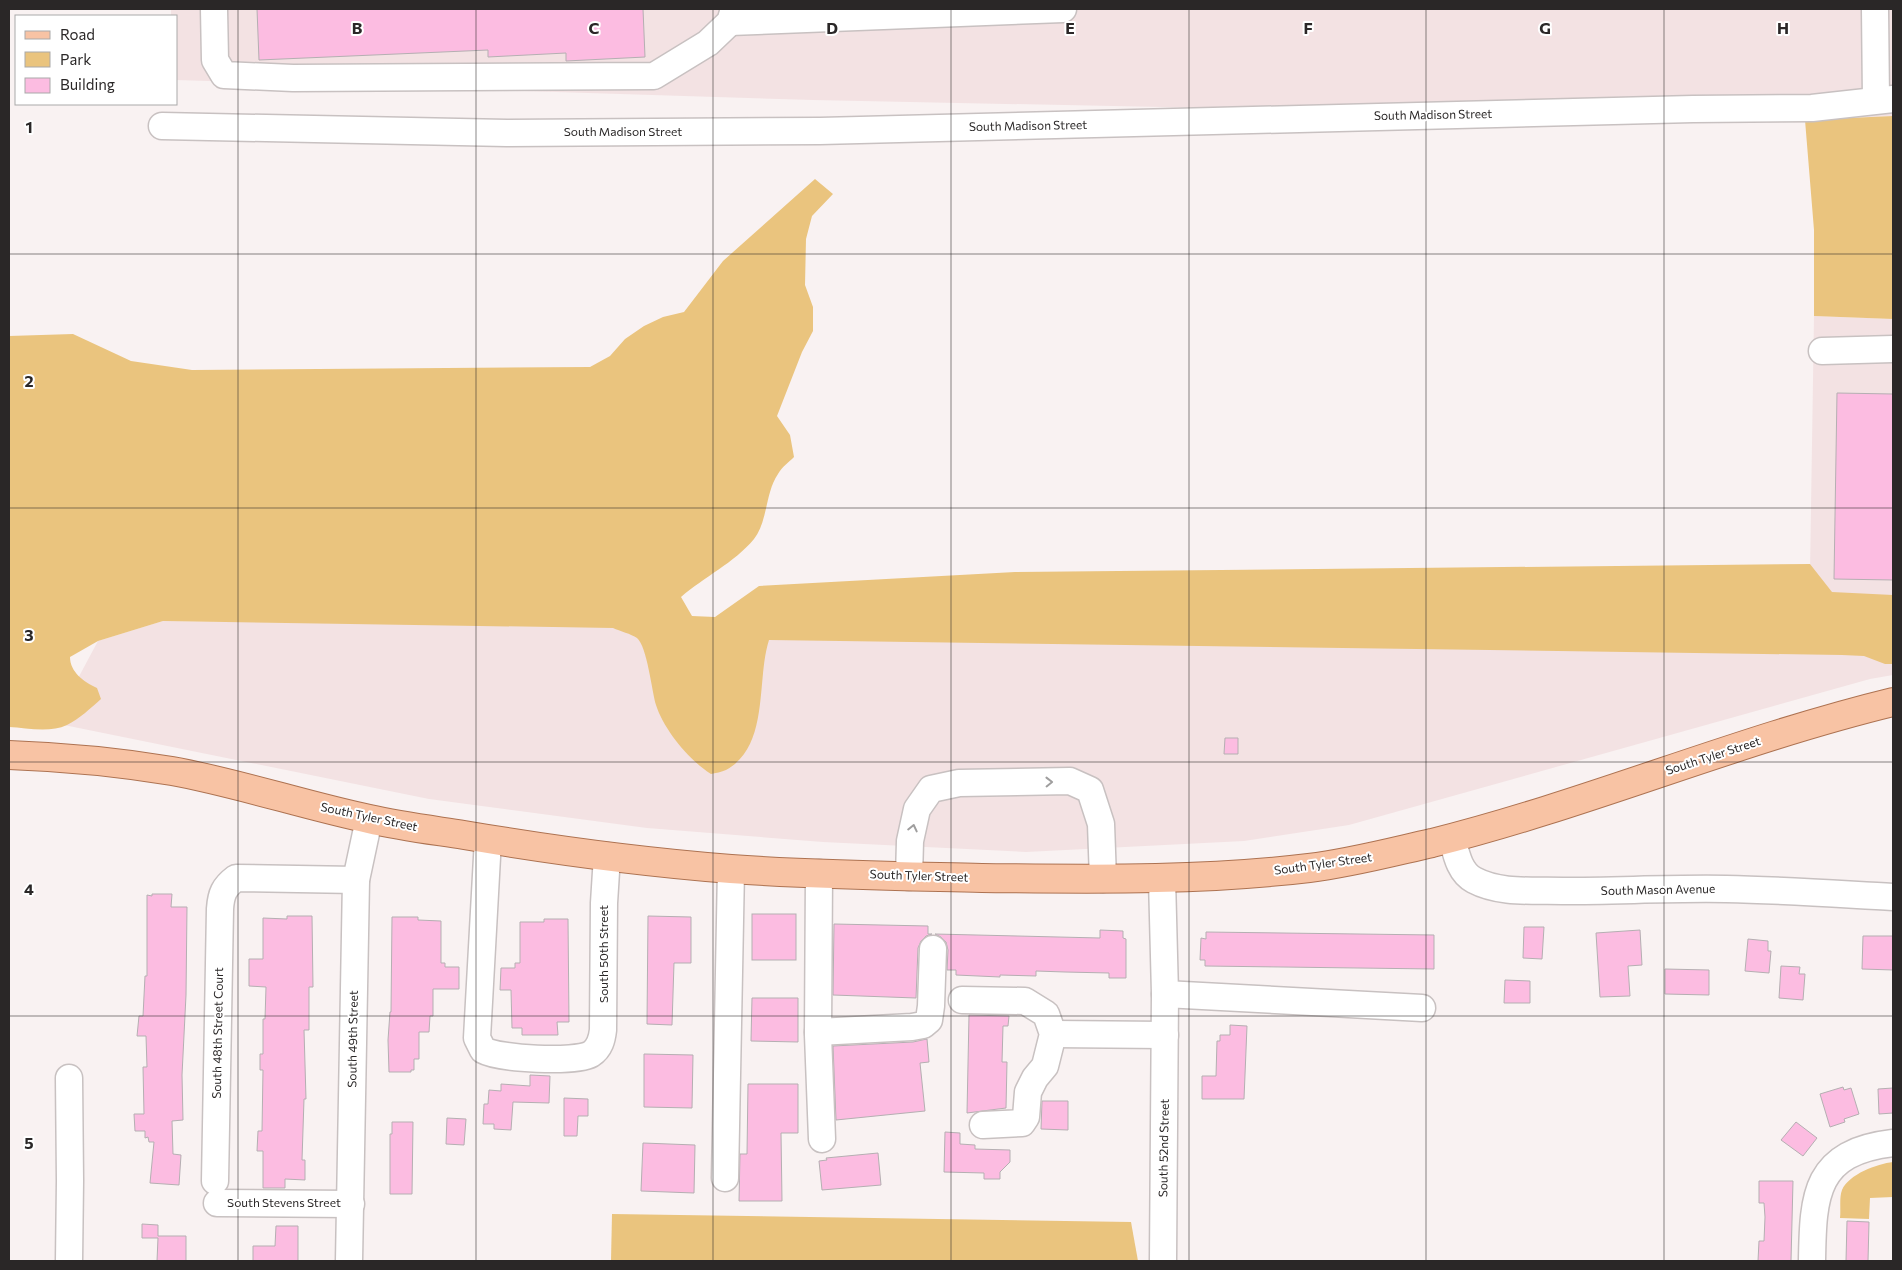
<svg xmlns="http://www.w3.org/2000/svg" width="1902" height="1270" viewBox="0 0 1902 1270" font-family="Commissioner,sans-serif">
  <style>
    .built { fill: #f3e2e3 }
    .green { fill: #eac47e }
    .building { fill: #fcbce1; stroke: #b5afb2 }
    .lines { fill: none; stroke-linecap: round; stroke-linejoin: round }
    .minor-casing { stroke: #c8c1c1; stroke-width: 29 }
    .major-casing { stroke: #ad7251; stroke-width: 30 }
    .minor { stroke: #fff; stroke-width: 26 }
    .major { stroke: #f8c3a4; stroke-width: 28 }
    .oneway { stroke: #9f9e9e }
    .grid { fill: none; stroke: #2a2727; stroke-width: 1; stroke-opacity: 0.55 }
    .labels { text-anchor: middle; stroke-width: 4; stroke-linejoin: round; paint-order: stroke }
    .street-label { font-size: 12px; fill: #2a2727; stroke: #fff }
    .grid-label { font-size: 16px; text-anchor: middle; font-weight: bold; fill: #2a2727; stroke: #fff; stroke-width: 4; stroke-linejoin: round; paint-order: stroke }
  </style>
  <rect width="100%" height="100%" fill="#f9f2f2"/>
  <g class="built">
    <polygon points="171,9 1893,9 1893,116 1805,120 813,100 176,80 176,16 171,16"/>
    <polygon points="1814,316 1893,319 1893,675 1870,679 1349,825 1244,841 1026,852 823,842 647,828 429,799 54,723 98,641 163,621 1809,637"/>
  </g>
  <g class="green">
    <polygon points="1893,116 1893,319 1814,316 1814,230 1805,120"/>
    <path d="M815,179l18,15 -21,22 -6,23 -1,46 8,22v24l-11,21 -25,64 13,19 4,22c-5,5 -12,10 -16,17 -13,19 -10,47 -24,65 -20,24 -50,38 -73,58l11,19 23,1 44,-31 256,-14 795,-8 22,28 61,3v69h-8l-21,-8 -22,-1 -1073,-15c-13,40 1,106 -43,130 -4,2 -11,3 -15,4 -22,-14 -47,-44 -55,-69 -4,-13 -9,-59 -19,-67 -6,-4 -17,-7 -24,-10l-450,-7 -65,20 -28,16c0,15 14,25 27,31l4,11c-10,9 -22,20 -34,26 -17,8 -40,3 -58,2v-391l64,-2 58,27 61,9 398,-3 20,-11 15,-17 19,-13 19,-9 21,-5 39,-51z"/>
    <path d="M1893,1162v35l-23,1 -1,21 -29,-1c1,-8 -1,-21 2,-28 7,-16 35,-26 51,-28z"/>
    <polygon points="612,1214 1131,1222 1138,1261 611,1261"/>
  </g>
  <g class="building">
    <polygon points="257,9 643,9 645,57 566,61 566,53 488,57 488,50 259,60"/>
    <polygon points="1837,393 1893,394 1893,580 1834,579"/>
    <polygon points="1225,738 1238,738 1238,754 1224,754"/>
    <polygon points="152,894 172,894 171,907 187,907 186,995 182,1075 183,1120 172,1121 173,1154 181,1155 179,1185 150,1183 154,1142 149,1142 148,1137 145,1138 145,1131 135,1131 134,1114 144,1114 143,1067 147,1067 146,1036 137,1036 139,1016 143,1016 145,976 147,976 147,895 152,896"/>
    <rect x="752" y="914" width="44" height="46"/>
    <polygon points="287,916 312,916 313,987 309,987 309,1030 304,1030 306,1099 304,1099 302,1160 305,1160 305,1180 285,1179 285,1188 263,1188 263,1151 257,1151 258,1131 262,1131 263,1070 260,1070 260,1054 263,1054 263,1019 265,1019 266,987 249,986 249,959 263,959 263,918 287,919"/>
    <polygon points="648,916 691,917 691,963 674,963 672,1025 647,1024"/>
    <polygon points="392,917 418,917 418,920 441,921 441,963 445,963 445,967 459,967 459,989 433,989 433,1016 430,1016 429,1032 419,1032 419,1059 414,1059 414,1070 411,1070 411,1072 389,1072 388,1040 390,1012 391,1012"/>
    <polygon points="544,919 568,919 569,1022 557,1022 558,1035 522,1035 522,1028 512,1028 511,990 500,990 501,968 515,968 515,963 520,963 520,922 544,922"/>
    <polygon points="834,924 928,926 928,934 932,934 926,936 921,941 918,948 916,998 833,995"/>
    <polygon points="1524,927 1544,927 1542,959 1523,958"/>
    <polygon points="1100,930 1123,931 1123,938 1126,939 1126,978 1109,978 1109,973 1065,972 1036,971 1036,976 1000,975 1000,977 956,975 956,970 947,970 948,950 946,942 941,937 935,934 1100,938"/>
    <polygon points="1640,930 1642,965 1628,966 1630,996 1600,997 1596,933"/>
    <polygon points="1206,932 1434,935 1434,969 1205,966 1205,960 1200,960 1201,938 1206,939"/>
    <polygon points="1863,936 1893,936 1893,970 1862,969"/>
    <polygon points="1748,939 1768,941 1768,951 1771,951 1769,973 1745,971"/>
    <polygon points="1781,966 1800,967 1799,974 1805,974 1803,1000 1779,998"/>
    <polygon points="1665,969 1709,970 1709,995 1665,994"/>
    <polygon points="1505,980 1530,981 1530,1003 1504,1003"/>
    <polygon points="752,998 798,998 798,1042 751,1041"/>
    <polygon points="969,1015 1009,1016 1008,1026 1003,1026 1002,1062 1007,1062 1006,1108 967,1113"/>
    <polygon points="1230,1025 1247,1026 1244,1099 1202,1099 1202,1076 1216,1076 1217,1041 1220,1041 1220,1035 1230,1035"/>
    <polygon points="927,1039 929,1062 920,1063 925,1111 836,1120 833,1046 913,1042"/>
    <polygon points="644,1054 693,1055 692,1108 644,1107"/>
    <polygon points="530,1075 550,1076 549,1103 513,1102 511,1130 494,1129 494,1124 483,1124 484,1104 488,1104 489,1090 501,1091 501,1084 530,1086"/>
    <polygon points="748,1084 798,1084 798,1133 781,1133 782,1201 739,1201 740,1154 747,1154"/>
    <polygon points="1843,1087 1844,1090 1851,1088 1859,1114 1844,1119 1845,1122 1830,1127 1820,1094"/>
    <polygon points="1893,1088 1893,1113 1879,1114 1878,1089"/>
    <polygon points="564,1098 588,1099 588,1116 578,1116 577,1136 564,1136"/>
    <polygon points="1042,1101 1068,1101 1068,1130 1041,1129"/>
    <polygon points="447,1118 466,1119 464,1145 446,1144"/>
    <polygon points="392,1122 413,1122 412,1194 390,1194 390,1134 392,1134"/>
    <polygon points="1796,1122 1817,1138 1803,1156 1781,1140"/>
    <polygon points="945,1132 960,1133 960,1144 975,1145 975,1149 1010,1150 1010,1162 1000,1172 1000,1179 984,1179 984,1173 944,1172"/>
    <polygon points="643,1143 695,1145 694,1193 641,1191"/>
    <polygon points="878,1153 881,1185 822,1190 819,1161 827,1160 826,1158"/>
    <polygon points="1759,1181 1793,1181 1791,1261 1758,1261 1759,1241 1764,1241 1765,1217 1764,1203 1759,1203"/>
    <polygon points="1847,1221 1869,1222 1868,1261 1846,1261"/>
    <polygon points="142,1224 158,1225 158,1236 186,1236 186,1261 157,1261 158,1238 142,1238"/>
    <polygon points="276,1226 298,1226 298,1261 253,1261 253,1246 275,1246"/>
  </g>
  <g class="lines">
    <defs>
      <g id="minor">
        <polyline points="214,9 215,60 224,75 293,78 654,76 708,43 730,22 734,9"/>
        <polyline points="1875,9 1876,100"/>
        <polyline points="730,22 1063,9"/>
        <polyline points="162,126 507,133 820,131 1693,109 1812,108 1893,99"/>
        <polyline points="1822,351 1893,349"/>
        <path d="M1452,838c4,15 7,34 22,42 26,14 60,10 89,11 55,0 109,-3 163,-2 56,1 112,5 167,8"/>
        <path d="M488,839l-11,199 6,12c16,9 92,13 108,4 9,-6 11,-15 12,-24l1,-127 3,-47"/>
        <polyline points="819,873 818,1035 822,1139"/>
        <polyline points="909,877 910,841 917,809 931,789 959,783 1070,781 1090,790 1101,824 1103,879"/>
        <polyline points="1162,879 1165,994 1163,1261"/>
        <polyline points="1165,994 1422,1008"/>
        <polyline points="962,1000 1025,1001 1046,1014 1053,1034 1045,1066 1035,1078 1028,1092 1026,1117 1022,1123 983,1125"/>
        <polyline points="818,1032 912,1027 923,1025 929,1020 931,1006 933,949"/>
        <polyline points="1053,1034 1165,1035"/>
        <polyline points="69,1078 70,1181 69,1261"/>
        <polyline points="725,1178 731,869"/>
        <path d="M215,1181l5,-272c1,-15 4,-22 16,-31l120,2"/>
        <polyline points="217,1203 351,1204"/>
        <polyline points="349,1261 356,880 369,819"/>
        <path d="M1812,1261c1,-67 3,-109 81,-118"/>
      </g>
      <path id="major" d="M9,755c54,2 109,7 163,16 66,12 131,34 197,48 31,7 63,11 95,16 88,15 178,27 267,34 84,6 168,7 251,9 109,1 219,3 327,-10 42,-5 83,-16 123,-25 156,-39 305,-103 461,-141"/>
    </defs>
    <use href="#minor" class="minor-casing"/>
    <use href="#major" class="major-casing"/>
    <use href="#minor" class="minor"/>
    <use href="#major" class="major"/>
  </g>
  <defs><path id="oneway-chevron" d="M-2-3.5L2.5 0L-2 3.5" fill="none" stroke-width="1.6" stroke-linecap="round" stroke-linejoin="round" transform="scale(1.25)"/></defs>
  <g class="oneway">
    <use href="#oneway-chevron" transform="translate(1049 782) rotate(-1)"/>
    <use href="#oneway-chevron" transform="translate(913 828) rotate(-77)"/>
  </g>
  <path class="grid" d="M238,9v1252M476,9v1252M713,9v1252M951,9v1252M1189,9v1252M1426,9v1252M1664,9v1252M9,254h1884M9,508h1884M9,762h1884M9,1016h1884"/>
  <g class="labels">
    <g class="street-label">
      <text transform="translate(1433 115) rotate(-1)" y="4">South Madison Street</text>
      <text transform="translate(1028 126) rotate(-1)" y="4">South Madison Street</text>
      <text x="623" y="136">South Madison Street</text>
      <text transform="translate(1713 756) rotate(-18)" y="4">South Tyler Street</text>
      <text transform="translate(369 817) rotate(12)" y="4">South Tyler Street</text>
      <text transform="translate(1323 864) rotate(-8)" y="4">South Tyler Street</text>
      <text transform="translate(919 876) rotate(2)" y="4">South Tyler Street</text>
      <text transform="translate(1658 890) rotate(-1)" y="4">South Mason Avenue</text>
      <text transform="translate(604 954) rotate(-90)" y="4">South 50th Street</text>
      <text transform="translate(218 1033) rotate(-89)" y="4">South 48th Street Court</text>
      <text transform="translate(353 1039) rotate(-89)" y="4">South 49th Street</text>
      <text transform="translate(1164 1148) rotate(-89)" y="4">South 52nd Street</text>
      <text x="284" y="1207">South Stevens Street</text>
    </g>
  </g>
  <g class="grid-label">
    <text x="357" y="34">B</text>
    <text x="594" y="34">C</text>
    <text x="832" y="34">D</text>
    <text x="1070" y="34">E</text>
    <text x="1308" y="34">F</text>
    <text x="1545" y="34">G</text>
    <text x="1783" y="34">H</text>
    <text x="29" y="133">1</text>
    <text x="29" y="387">2</text>
    <text x="29" y="641">3</text>
    <text x="29" y="895">4</text>
    <text x="29" y="1149">5</text>
  </g>
  <rect width="1902" height="1270" fill="none" stroke="#2a2727" stroke-width="20"/>
  <rect x="15" y="15" width="162" height="90" fill="#ffffff" stroke="#aaa9a9"/>
  <rect x="25" y="31" width="25" height="8" fill="#f8c3a4" stroke="#aaa9a9"/>
  <text x="60" y="40" font-size="15" fill="#2a2727">Road</text>
  <rect x="25" y="52" width="25" height="15" fill="#eac47e" stroke="#aaa9a9"/>
  <text x="60" y="65" font-size="15" fill="#2a2727">Park</text>
  <rect x="25" y="78" width="25" height="15" fill="#fcbce1" stroke="#aaa9a9"/>
  <text x="60" y="90" font-size="15" fill="#2a2727">Building</text>
</svg>
